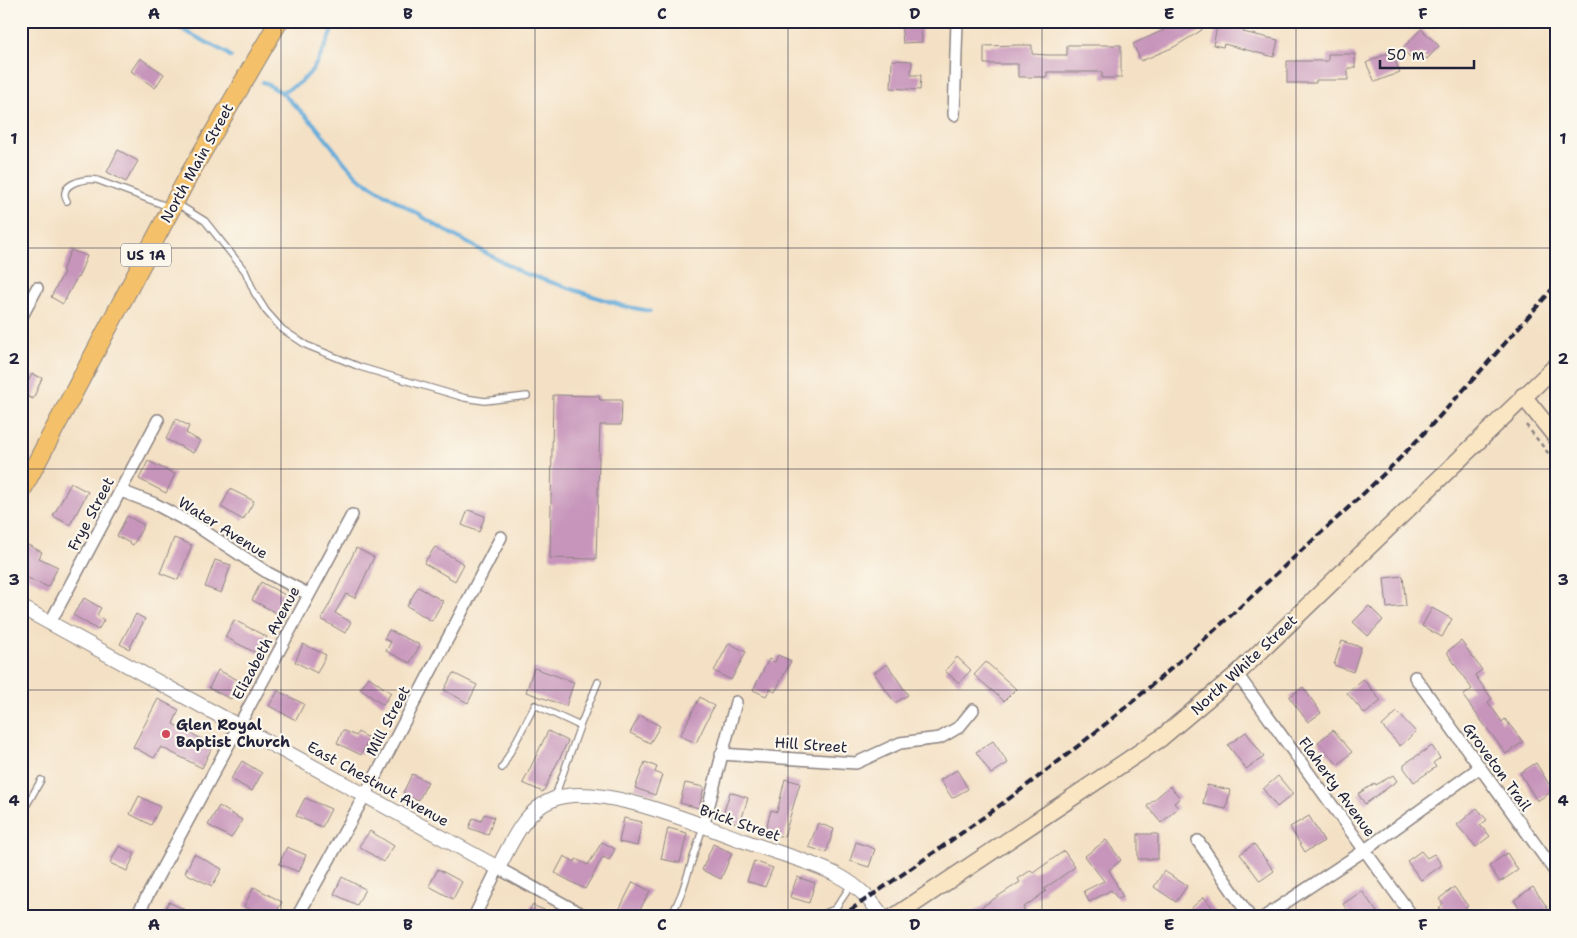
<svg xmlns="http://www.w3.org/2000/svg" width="1577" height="938" viewBox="0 0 1577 938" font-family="'Shantell Sans',sans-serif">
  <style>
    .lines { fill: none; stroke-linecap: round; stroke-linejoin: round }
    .stream { stroke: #62abda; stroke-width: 4 }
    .building { fill: #c795bb }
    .service-casing { stroke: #8b8280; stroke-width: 8 }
    .minor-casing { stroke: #8b8280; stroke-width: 14 }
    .tertiary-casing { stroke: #8b8280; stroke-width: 16 }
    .secondary-casing { stroke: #8b8280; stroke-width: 19 }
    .primary-casing { stroke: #8b8280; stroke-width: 20 }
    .path { stroke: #8b8280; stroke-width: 2.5; stroke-dasharray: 4 4; stroke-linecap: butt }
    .service { stroke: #fff; stroke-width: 5.5 }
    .minor { stroke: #fff; stroke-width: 11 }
    .tertiary { stroke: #fff; stroke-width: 14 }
    .secondary { stroke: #fbe6c4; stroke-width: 16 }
    .primary { stroke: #f4c16b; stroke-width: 18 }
    .rail { stroke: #22223b; stroke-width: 4; stroke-dasharray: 8 4; stroke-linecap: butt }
    .grid { fill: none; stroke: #22223b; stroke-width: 1; stroke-opacity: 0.55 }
    .poi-dot { fill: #d1495b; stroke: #fbf7ec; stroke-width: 2 }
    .labels { text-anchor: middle; stroke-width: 4.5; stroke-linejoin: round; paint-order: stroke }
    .shield { fill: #fbf7ec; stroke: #636270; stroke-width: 1 }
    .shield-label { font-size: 14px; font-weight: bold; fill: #22223b }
    .street-label { font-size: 15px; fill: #22223b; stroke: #fbf7ec }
    .poi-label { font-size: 15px; font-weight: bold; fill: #22223b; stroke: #fbf7ec; text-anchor: start }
    .neatline { fill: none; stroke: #22223b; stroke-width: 2 }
    .grid-label { font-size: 16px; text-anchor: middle; font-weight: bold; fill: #22223b }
  </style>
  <rect width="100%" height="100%" fill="#fbf7ec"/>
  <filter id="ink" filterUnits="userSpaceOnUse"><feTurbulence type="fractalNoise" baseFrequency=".02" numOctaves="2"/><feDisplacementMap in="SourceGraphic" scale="10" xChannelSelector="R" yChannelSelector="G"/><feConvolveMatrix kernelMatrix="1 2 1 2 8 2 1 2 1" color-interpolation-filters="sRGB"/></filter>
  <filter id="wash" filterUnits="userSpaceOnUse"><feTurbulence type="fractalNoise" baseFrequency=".0096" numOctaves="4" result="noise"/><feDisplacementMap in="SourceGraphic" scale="20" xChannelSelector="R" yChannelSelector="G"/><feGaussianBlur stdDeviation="1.12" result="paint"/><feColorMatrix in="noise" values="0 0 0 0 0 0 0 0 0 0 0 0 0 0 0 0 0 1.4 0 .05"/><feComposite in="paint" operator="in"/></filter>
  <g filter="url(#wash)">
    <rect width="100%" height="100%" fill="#f4e1c5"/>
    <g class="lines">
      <g class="stream">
        <polyline points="166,21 225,52 231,57"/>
        <polyline points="263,82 281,92 314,124 345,163 359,178 444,230 523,273 623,306 650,311"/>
        <path d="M281,92c6,-3 13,-5 18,-9 19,-13 28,-42 37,-62"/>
      </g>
    </g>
    <g id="blocks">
      <g class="building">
        <polygon points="901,21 921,21 922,42 903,43"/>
        <polygon points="1173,21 1197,21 1202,30 1174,47 1141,61 1133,44 1164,30 1162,28"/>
        <polygon points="1218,23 1244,29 1243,32 1278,40 1274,57 1224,44 1223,47 1213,45"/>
        <polygon points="1421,29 1439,46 1427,59 1420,53 1413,60 1402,49"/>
        <polygon points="1018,45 1032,45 1032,54 1047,55 1067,55 1067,45 1121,45 1121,78 1102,78 1102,72 1047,72 1047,77 1018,77 1018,64 984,64 984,46"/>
        <polygon points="1388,53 1392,53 1400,72 1375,82 1366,63"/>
        <polygon points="1328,54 1355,54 1355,68 1348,68 1348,80 1316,80 1316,83 1287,83 1287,61 1328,61"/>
        <polygon points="140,58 164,74 155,88 131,71"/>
        <polygon points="892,60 912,61 911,75 921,75 920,90 891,88"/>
        <polygon points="118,150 138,161 126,182 107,172"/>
        <polygon points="71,250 87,256 78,278 77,277 63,304 51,297 64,272 62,271"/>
        <polygon points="32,374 42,378 33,399 22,394"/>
        <polygon points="553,395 599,396 600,400 622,400 621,425 600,425 596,559 550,558"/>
        <polygon points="176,419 189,426 186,433 200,441 193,453 166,439"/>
        <polygon points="148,461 175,474 166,493 139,479"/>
        <polygon points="71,483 88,492 70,525 53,516"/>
        <polygon points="230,489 254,501 243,520 221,507"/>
        <polygon points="468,510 485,516 479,532 462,525"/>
        <polygon points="127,516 144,525 133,545 117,536"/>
        <polygon points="174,538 192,545 178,580 160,573"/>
        <polygon points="28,545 42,552 39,558 58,567 48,587 21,575 21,558"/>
        <polygon points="435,547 464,564 455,581 424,563"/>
        <polygon points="356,548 374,557 355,598 346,594 335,613 351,622 345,633 321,619 329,605"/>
        <polygon points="215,560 231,565 221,593 205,587"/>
        <polygon points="1403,576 1406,606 1387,608 1384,578"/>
        <polygon points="261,582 287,596 278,614 252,600"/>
        <polygon points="418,587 443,601 432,621 407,606"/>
        <polygon points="84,598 101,608 97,615 104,620 98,630 73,615"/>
        <polygon points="1369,606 1383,620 1368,636 1353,622"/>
        <polygon points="1432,608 1452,619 1442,637 1422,626"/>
        <polygon points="136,614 145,619 129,649 120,644"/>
        <polygon points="234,620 267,637 258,654 225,637"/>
        <polygon points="389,630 420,645 410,663 386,651 391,642 384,639"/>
        <polygon points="1342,641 1361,647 1353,672 1334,665"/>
        <polygon points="1461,641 1482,670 1475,675 1492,699 1488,702 1502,722 1505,719 1523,742 1506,754 1463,696 1472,689 1448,654 1448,651"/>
        <polygon points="729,643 746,652 731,680 714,671"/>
        <polygon points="303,644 326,655 317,673 295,662"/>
        <polygon points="778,655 791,661 775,692 770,689 766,696 753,690 769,659 775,662"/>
        <polygon points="957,657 971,670 959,683 945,671"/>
        <polygon points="986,662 1016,689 1004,701 974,675"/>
        <polygon points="887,664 908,695 895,703 874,673"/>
        <polygon points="534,668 574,682 566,706 526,692"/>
        <polygon points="218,670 240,681 231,699 209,688"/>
        <polygon points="453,673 477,685 468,703 444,690"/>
        <polygon points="369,677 391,693 383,705 360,689"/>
        <polygon points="1363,679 1381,701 1365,714 1347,693"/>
        <polygon points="1303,687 1321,713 1308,722 1289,697"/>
        <polygon points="278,691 304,704 296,720 269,706"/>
        <polygon points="700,697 714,706 696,743 680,736"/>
        <polygon points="158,699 179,710 173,724 213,745 202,768 161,747 154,758 133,747"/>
        <polygon points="1397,712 1416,732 1400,746 1382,726"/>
        <polygon points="640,715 660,726 650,743 630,733"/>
        <polygon points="343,730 356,736 358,732 369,738 361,755 337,743"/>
        <polygon points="1333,730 1352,752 1338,765 1318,742"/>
        <polygon points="548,731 568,741 543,792 523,783"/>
        <polygon points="1246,732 1264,757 1246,769 1228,745"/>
        <polygon points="993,741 1008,763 991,774 976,752"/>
        <polygon points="1432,746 1440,758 1433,763 1436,767 1414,782 1404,768 1404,764"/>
        <polygon points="242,761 262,773 252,791 231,779"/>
        <polygon points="645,762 657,767 655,772 662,775 655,795 635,788"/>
        <polygon points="1536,763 1553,791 1537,801 1520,773"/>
        <polygon points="957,770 968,789 952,798 940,780"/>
        <polygon points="412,774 428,782 418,801 403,793"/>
        <polygon points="1393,775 1397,781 1365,804 1358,794 1375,783 1376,785"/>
        <polygon points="1278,776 1293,794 1277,807 1263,789"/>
        <polygon points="785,779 800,783 784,837 765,832 771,810 777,812"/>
        <polygon points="685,783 704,787 699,808 680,803"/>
        <polygon points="1207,785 1230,790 1226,809 1203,804"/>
        <polygon points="1170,786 1180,798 1174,803 1178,808 1161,823 1147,806"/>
        <polygon points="730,792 748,798 740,824 722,818"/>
        <polygon points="139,796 160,807 151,825 130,814"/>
        <polygon points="305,798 331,809 322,827 296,816"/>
        <polygon points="219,806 242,820 231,838 208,825"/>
        <polygon points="1477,808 1487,820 1480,825 1490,836 1476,847 1457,825"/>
        <polygon points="484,814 494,817 488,835 469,828 473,818 481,821"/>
        <polygon points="1309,816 1324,841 1305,852 1290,827"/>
        <polygon points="624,818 642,822 637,846 619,842"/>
        <polygon points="818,823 834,829 826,853 809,847"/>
        <polygon points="668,828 687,833 680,863 661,859"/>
        <polygon points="370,831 394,846 383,862 359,846"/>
        <rect x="1138" y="834" width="20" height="25"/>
        <polygon points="1106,840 1121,860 1109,870 1123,897 1118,899 1111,890 1089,902 1084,891 1104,881 1085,856"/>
        <polygon points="602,842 615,849 609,860 603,857 585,889 555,873 564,856 575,862 576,859 588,865"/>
        <polygon points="856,842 875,849 869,867 850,861"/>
        <polygon points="713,844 732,853 721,879 702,870"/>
        <polygon points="1254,844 1274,871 1260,881 1240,854"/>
        <polygon points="119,846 135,854 127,871 110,863"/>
        <polygon points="287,847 306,855 299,872 279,864"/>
        <polygon points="1064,851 1075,867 1044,889 1046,891 1023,908 1026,913 1020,917 966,917 1020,882 1018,879 1031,870 1033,873"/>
        <polygon points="1421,851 1427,858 1434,854 1442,865 1421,880 1407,861"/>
        <polygon points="1507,853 1518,870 1500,882 1489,866"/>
        <polygon points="194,854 222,869 212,886 185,873"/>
        <polygon points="754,861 773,868 765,887 747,881"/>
        <polygon points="438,869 462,882 453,899 429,886"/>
        <polygon points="1164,871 1187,886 1176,902 1154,887"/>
        <polygon points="342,877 365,889 357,905 334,894"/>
        <polygon points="797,877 815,883 809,903 790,897"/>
        <polygon points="633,882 650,891 636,917 626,917 618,912"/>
        <polygon points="254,887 282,902 274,917 263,917 244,906"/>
        <polygon points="1454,887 1468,906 1453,917 1445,917 1439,908 1443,904 1439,899"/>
        <polygon points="1533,887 1549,910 1540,917 1526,917 1514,900"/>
        <polygon points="1362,891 1377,912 1370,917 1352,917 1343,904"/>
        <polygon points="1204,897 1220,917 1195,917 1189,910"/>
        <polygon points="169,902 199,917 161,917"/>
        <polygon points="532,905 561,917 527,917"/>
      </g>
    </g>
  </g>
  <g filter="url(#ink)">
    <use href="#blocks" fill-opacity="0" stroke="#8b8280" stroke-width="1"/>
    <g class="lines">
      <defs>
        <g id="service">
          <path d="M67,201c-10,-17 17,-23 30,-21l72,27"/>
          <polyline points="176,203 205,221 245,271 254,292 266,311 282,329 306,345 360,367 465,398 485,401 527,396"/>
          <polyline points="502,768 535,705 580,726"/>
          <polyline points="554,799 580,726 598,682"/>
          <polyline points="21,815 41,780"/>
          <polyline points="671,917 682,892 703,827"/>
          <polyline points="815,917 835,909 852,884"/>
        </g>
        <g id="minor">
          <polyline points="954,115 957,21"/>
          <polyline points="21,318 37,288"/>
          <polyline points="121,491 155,504 198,527 268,573 308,594"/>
          <polyline points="50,623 158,420"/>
          <polyline points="1237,674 1413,917"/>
          <polyline points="1415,677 1556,873"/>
          <polyline points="721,754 856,763 900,743 940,738 959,727 973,710"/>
          <polyline points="703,827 736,702"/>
          <polyline points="1198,841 1250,917"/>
          <polyline points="136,917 352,515"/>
          <polyline points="297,917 380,768 501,537"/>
          <polyline points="474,917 498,868 587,917"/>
          <polyline points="1264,917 1365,850 1479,768"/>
        </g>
        <path id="tertiary" d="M21,607l477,261c14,-26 26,-58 56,-69 45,-18 147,27 193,43 30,11 64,19 92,34 20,11 31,23 44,41"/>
        <g id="secondary">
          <polyline points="1523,396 1556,437"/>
          <polyline points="894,917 1161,738 1237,674 1556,366"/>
        </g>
        <polyline id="primary" points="21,492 190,173 279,21"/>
      </defs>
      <use href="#service" class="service-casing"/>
      <use href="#minor" class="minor-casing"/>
      <use href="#tertiary" class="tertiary-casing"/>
      <use href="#secondary" class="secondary-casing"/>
      <use href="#primary" class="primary-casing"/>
      <polyline class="path" points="1526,425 1556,463"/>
      <use href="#service" class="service"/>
      <use href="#minor" class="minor"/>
      <use href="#tertiary" class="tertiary"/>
      <use href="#secondary" class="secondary"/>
      <use href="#primary" class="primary"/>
      <path class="rail" d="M840,917c96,-65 191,-131 280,-205 53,-44 104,-90 155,-137 41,-38 83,-75 123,-115 55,-56 106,-116 158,-175"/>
    </g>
  </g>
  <path class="grid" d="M281,21v896M535,21v896M788,21v896M1042,21v896M1296,21v896M21,248h1535M21,469h1535M21,690h1535"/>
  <circle class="poi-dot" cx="166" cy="734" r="5"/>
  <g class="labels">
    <rect class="shield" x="121" y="243.5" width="50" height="23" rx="4"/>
    <g class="shield-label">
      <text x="146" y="260">US 1A</text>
    </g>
    <g class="street-label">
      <text transform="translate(197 163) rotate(-61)" y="5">North Main Street</text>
      <text transform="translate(91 514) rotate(-62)" y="5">Frye Street</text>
      <text transform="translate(223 528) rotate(32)" y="5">Water Avenue</text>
      <text transform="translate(266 643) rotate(-62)" y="5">Elizabeth Avenue</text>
      <text transform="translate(1244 665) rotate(-43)" y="5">North White Street</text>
      <text transform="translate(388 721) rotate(-62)" y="5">Mill Street</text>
      <text transform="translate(811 745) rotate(4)" y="5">Hill Street</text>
      <text transform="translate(1497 767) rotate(54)" y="5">Groveton Trail</text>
      <text transform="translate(378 784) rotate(29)" y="5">East Chestnut Avenue</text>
      <text transform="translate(1337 787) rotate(54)" y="5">Flaherty Avenue</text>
      <text transform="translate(740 823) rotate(19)" y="5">Brick Street</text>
    </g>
    <g class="poi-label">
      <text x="176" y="730">Glen Royal<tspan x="176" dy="17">Baptist Church</tspan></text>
    </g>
  </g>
  <rect width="1577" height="938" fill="none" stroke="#fbf7ec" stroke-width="55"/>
  <path d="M1380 60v8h94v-8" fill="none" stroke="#22223b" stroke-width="2.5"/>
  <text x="1387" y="60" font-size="15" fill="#22223b" stroke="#fbf7ec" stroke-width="4" paint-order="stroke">50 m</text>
  <rect x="28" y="28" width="1522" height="882" class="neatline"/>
  <g class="grid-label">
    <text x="154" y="19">A</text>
    <text x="408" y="19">B</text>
    <text x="662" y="19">C</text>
    <text x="915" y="19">D</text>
    <text x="1169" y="19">E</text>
    <text x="1423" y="19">F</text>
    <text x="14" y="144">1</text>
    <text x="1563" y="144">1</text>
    <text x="14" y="364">2</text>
    <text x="1563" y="364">2</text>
    <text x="14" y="585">3</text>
    <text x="1563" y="585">3</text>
    <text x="14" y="806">4</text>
    <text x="1563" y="806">4</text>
    <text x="154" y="930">A</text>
    <text x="408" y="930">B</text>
    <text x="662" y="930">C</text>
    <text x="915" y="930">D</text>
    <text x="1169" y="930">E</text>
    <text x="1423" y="930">F</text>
  </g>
</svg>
